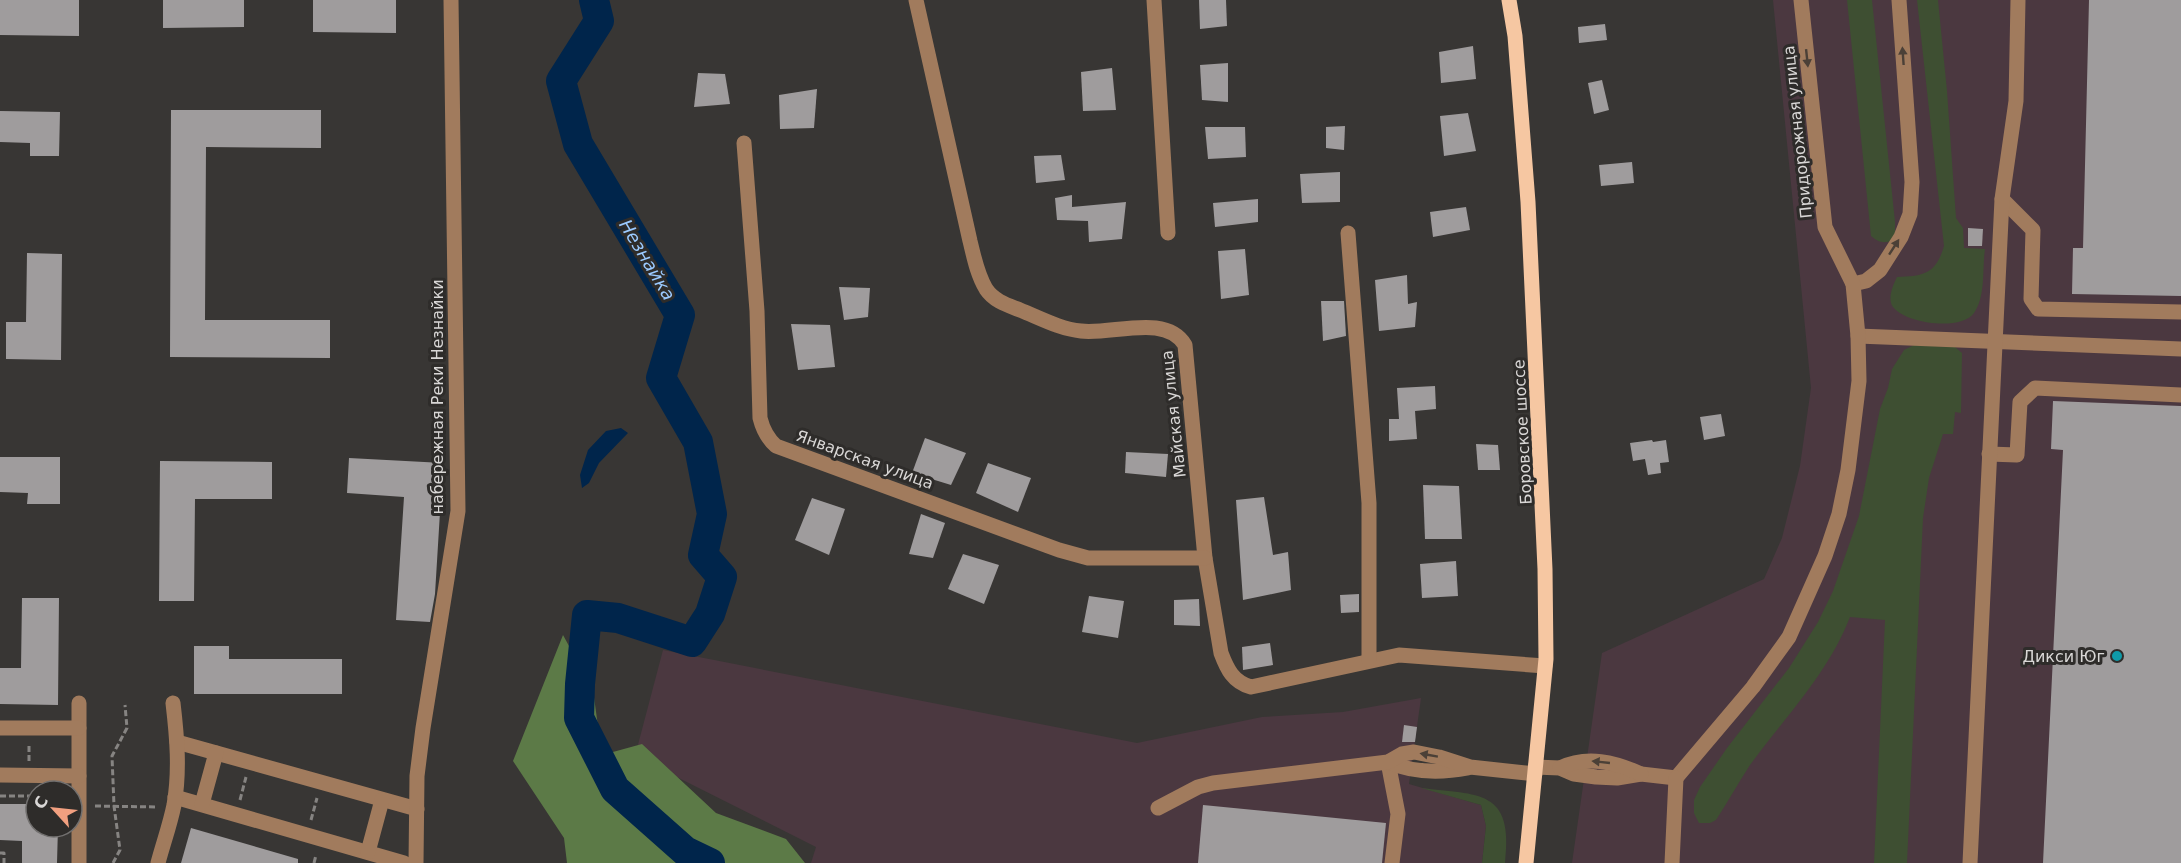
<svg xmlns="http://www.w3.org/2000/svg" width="2181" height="863" viewBox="0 0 2181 863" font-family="'DejaVu Sans',sans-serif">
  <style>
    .industrial { fill: #4b3840 }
    .green { fill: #3e4f32 }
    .forest { fill: #5c7a47 }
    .water { fill: #00254b }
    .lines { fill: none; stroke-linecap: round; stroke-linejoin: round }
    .river { stroke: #00254b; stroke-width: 30 }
    .building { fill: #9f9c9d }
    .path { stroke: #868482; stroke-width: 3; stroke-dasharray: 6 3; stroke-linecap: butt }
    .minor { stroke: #a17b5d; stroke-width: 15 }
    .major { stroke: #f6c7a2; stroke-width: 15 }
    .oneway { fill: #4b4037 }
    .culture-dot { fill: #0f9aa8; stroke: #2e2c2a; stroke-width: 2 }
    .labels { text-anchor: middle; stroke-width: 6; stroke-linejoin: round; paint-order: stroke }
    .street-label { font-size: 16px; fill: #d9d7d6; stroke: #2e2c2a }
    .poi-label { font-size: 16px; fill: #d9d7d6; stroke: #2e2c2a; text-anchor: end }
    .water-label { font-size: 18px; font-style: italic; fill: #9bcaff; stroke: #2e2c2a }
  </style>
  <rect width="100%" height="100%" fill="#383634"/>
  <g class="industrial">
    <polygon points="1773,0 2181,0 2181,863 1572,863 1602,653 1764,579 1782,538 1800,466 1811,388"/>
    <polygon points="663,650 1137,743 1262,717 1343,712 1421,698 1409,784 1481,805 1486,826 1482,863 811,863 816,847 635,756"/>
  </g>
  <g class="green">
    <path d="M1847,0h25l23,222v11l-4,8c-9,3 -14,0 -20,-5z"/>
    <path d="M1917,0h21l9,91 9,127 7,10 1,20 21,1c-3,20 1,47 -11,64 -12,18 -68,11 -81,-6 -6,-8 0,-22 4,-30 27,-1 39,-3 47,-31z"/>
    <path d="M1914,345l41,2 7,6 -1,60 -6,-1 -2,22h-10l-14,44 -6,40 -16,345h-33l11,-243 -35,-3c-22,57 -65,100 -100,148 -12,18 -22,37 -34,55l-6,3h-11l-5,-10v-13l6,-13 27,-39 62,-80 29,-46 15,-31 26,-75 21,-107 8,-21 4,-19 12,-19z"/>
    <path d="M1421,788c58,7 93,1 84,75h-23l4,-37 -5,-21z"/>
  </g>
  <polygon class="forest" points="563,635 593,690 602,755 642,744 716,813 786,839 805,863 567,863 564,838 513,761"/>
  <polygon class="water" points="621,428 628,433 599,463 589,483 582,488 580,475 588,450 606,431"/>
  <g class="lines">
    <polyline class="river" points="594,0 599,21 561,81 578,144 680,315 661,378 698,442 712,514 703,555 722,577 710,614 692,642 618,618 587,615 580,684 579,718 615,789 685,851 710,863"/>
  </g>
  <g class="building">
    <polygon points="0,0 79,0 79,36 0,35"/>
    <polygon points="163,0 244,0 244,27 163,28"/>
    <polygon points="313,0 396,0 396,33 313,32"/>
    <polygon points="1199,0 1226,0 1227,26 1200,29"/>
    <polygon points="2089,0 2181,0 2181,296 2072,294 2073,248 2083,248"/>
    <polygon points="1605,24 1607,40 1579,43 1578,27"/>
    <polygon points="1473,46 1476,79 1441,83 1439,52"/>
    <polygon points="1228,63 1228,102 1202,100 1200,65"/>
    <polygon points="1112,68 1116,110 1083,111 1081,72"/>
    <polygon points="698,73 725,74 730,104 694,107"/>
    <polygon points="1602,80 1609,110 1594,114 1588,83"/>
    <polygon points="817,89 814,128 780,129 779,95"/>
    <polygon points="171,110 321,110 321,148 206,147 205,320 330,320 330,358 170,357"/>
    <polygon points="0,111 60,112 59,156 30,156 30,143 0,142"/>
    <polygon points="1468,113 1476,151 1444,156 1440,116"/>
    <polygon points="1345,126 1344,150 1326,148 1326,127"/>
    <polygon points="1205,127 1245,127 1246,157 1208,159"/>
    <polygon points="1061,155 1065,180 1036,183 1034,156"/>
    <polygon points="1632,162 1634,183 1601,186 1599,165"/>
    <polygon points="1340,172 1340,202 1302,203 1300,174"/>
    <polygon points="1072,195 1072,207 1126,202 1122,239 1089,242 1088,221 1057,220 1055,198"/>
    <polygon points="1258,199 1258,222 1215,227 1213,203"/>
    <polygon points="1466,207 1470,230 1433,237 1430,212"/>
    <polygon points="1968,228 1983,229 1982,246 1968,246"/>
    <polygon points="1245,249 1249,295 1221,299 1218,251"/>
    <polygon points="27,253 62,254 61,360 6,359 6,322 26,322"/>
    <polygon points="1407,275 1408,304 1417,302 1415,327 1379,331 1375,280"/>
    <polygon points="839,287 870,288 868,317 844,320"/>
    <polygon points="1321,301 1344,301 1346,336 1323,341"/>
    <polygon points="791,324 830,325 835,367 798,370"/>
    <polygon points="1435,386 1436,409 1415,411 1417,439 1389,441 1389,419 1399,419 1397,388"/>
    <polygon points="2053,401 2181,406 2181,863 2043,863 2063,450 2051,449"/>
    <polygon points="1721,414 1725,436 1704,440 1700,417"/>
    <polygon points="925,438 966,453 951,485 912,473"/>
    <polygon points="1652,440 1653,442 1666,440 1669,462 1660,463 1661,473 1648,475 1645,459 1633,461 1630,443"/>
    <polygon points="1476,444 1498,445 1500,470 1478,470"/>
    <polygon points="1126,452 1168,454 1166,477 1125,473"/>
    <polygon points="0,457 60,457 60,504 27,504 28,493 0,492"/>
    <polygon points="349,458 443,463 435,594 430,622 396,620 404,497 347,493"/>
    <polygon points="160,461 272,462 272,499 195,499 194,601 159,601"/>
    <polygon points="988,463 1031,478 1018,512 976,493"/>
    <polygon points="1423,485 1459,486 1462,539 1425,539"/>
    <polygon points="1264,497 1273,555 1288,552 1291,590 1243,600 1236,500"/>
    <polygon points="812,498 845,509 829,555 795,540"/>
    <polygon points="921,514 945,523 933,558 909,554"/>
    <polygon points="963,554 999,565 984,604 948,589"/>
    <polygon points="1456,561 1458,596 1422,598 1420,564"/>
    <polygon points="1359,594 1359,612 1341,613 1340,595"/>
    <polygon points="1089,596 1124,601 1118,638 1082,632"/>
    <polygon points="22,598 59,598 58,705 0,704 0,668 21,668"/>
    <polygon points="1199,599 1200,626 1174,625 1174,600"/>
    <polygon points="1270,643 1273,665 1243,670 1242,647"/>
    <polygon points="194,646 229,646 229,659 342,659 342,694 194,694"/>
    <polygon points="1404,725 1417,727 1415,742 1402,742"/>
    <polygon points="0,804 36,804 36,827 58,827 57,863 22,863 22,841 0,840"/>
    <polygon points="1203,805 1386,823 1382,863 1198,863"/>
    <polygon points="191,828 298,859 298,863 181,863"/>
  </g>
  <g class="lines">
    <g class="path">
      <polyline points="29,761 29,743"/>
      <polyline points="0,796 36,796"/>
      <polyline points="240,800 246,777"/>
      <polyline points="95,806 157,807"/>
      <polyline points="311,820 317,798"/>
      <polyline points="0,853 4,853 4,863"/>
      <polyline points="113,863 120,850 114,806 112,756 127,728 125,705"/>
      <polyline points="314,863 316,855"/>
    </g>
    <g class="minor">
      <path d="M916,0l54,241c4,16 7,33 16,48 8,12 21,16 34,21 20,8 40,19 61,21 31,4 85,-18 104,14l20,213 16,95c6,16 12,29 30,34l148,-32 146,11"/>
      <polyline points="1154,0 1168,233"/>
      <path d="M744,143l13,168 3,107c3,12 7,20 16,28l283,104 29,8h117"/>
      <polyline points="2002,199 2033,230 2031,299 2038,309 2181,312"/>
      <polyline points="1348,233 1369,503 1369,660"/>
      <polyline points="1853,284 1866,281 1880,270 1901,237 1910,214 1912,182 1899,0"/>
      <polyline points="1858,336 2181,349"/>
      <polyline points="1989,454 2017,455 2020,402 2035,388 2181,395"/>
      <polyline points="79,703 79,863"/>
      <polyline points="0,728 79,728"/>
      <polyline points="177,742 417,809"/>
      <polyline points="1388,762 1398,814 1392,863"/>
      <path d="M1388,762c25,11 53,11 80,6"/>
      <polyline points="1535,767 1560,768 1574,774 1596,777 1617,778 1641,774 1676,778"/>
      <path d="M1560,768c27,-13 55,-6 81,6"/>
      <polyline points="0,775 79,776"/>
      <polyline points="1676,778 1753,687 1789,637 1825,556 1839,514 1848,470 1859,381 1858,336 1853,284 1825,227 1801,0"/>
      <polyline points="175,797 404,863"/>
      <polyline points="202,804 216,753"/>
      <polyline points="1158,808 1198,787 1213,783 1388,762 1402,754 1414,752 1439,757 1470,767 1535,774"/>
      <polyline points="368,852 382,800"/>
      <path d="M158,863c5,-19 12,-38 16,-58 6,-34 3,-68 -1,-102"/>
      <polyline points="416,863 417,776 423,728 458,511 451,0"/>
      <polyline points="1672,863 1676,778"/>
      <polyline points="1970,863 2002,199 2016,101 2018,0"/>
    </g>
    <polyline class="major" points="1509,0 1515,36 1528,202 1545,569 1546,659 1526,863"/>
  </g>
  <defs><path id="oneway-solid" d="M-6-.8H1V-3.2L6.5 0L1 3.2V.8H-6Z" transform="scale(1.5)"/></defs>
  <g class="oneway">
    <use href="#oneway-solid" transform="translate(1903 56) rotate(-94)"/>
    <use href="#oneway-solid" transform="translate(1807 58) rotate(84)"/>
    <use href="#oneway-solid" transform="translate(1894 247) rotate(-57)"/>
    <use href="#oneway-solid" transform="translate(1429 755) rotate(-170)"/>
    <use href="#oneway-solid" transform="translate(1601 762) rotate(-174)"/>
  </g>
  <circle class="culture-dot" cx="2117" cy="656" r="6"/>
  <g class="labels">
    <g class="street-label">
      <text transform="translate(1797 132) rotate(-96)" y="6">Придорожная улица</text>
      <text transform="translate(437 397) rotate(-90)" y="6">набережная Реки Незнайки</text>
      <text transform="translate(1173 414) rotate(-96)" y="6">Майская улица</text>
      <text transform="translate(1522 432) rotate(-93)" y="6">Боровское шоссе</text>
      <text transform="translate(865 459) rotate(20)" y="6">Январская улица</text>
    </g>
    <g class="poi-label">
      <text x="2105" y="662">Дикси Юг</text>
    </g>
    <g class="water-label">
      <text transform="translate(647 260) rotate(59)" y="6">Незнайка</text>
    </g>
  </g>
  <g transform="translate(54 809) rotate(297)"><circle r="28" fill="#2e2c2a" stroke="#72706f" stroke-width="1.5"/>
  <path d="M0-4.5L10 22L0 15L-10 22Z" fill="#f2a080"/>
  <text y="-9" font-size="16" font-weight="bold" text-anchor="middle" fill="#d9d7d6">С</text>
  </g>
</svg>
